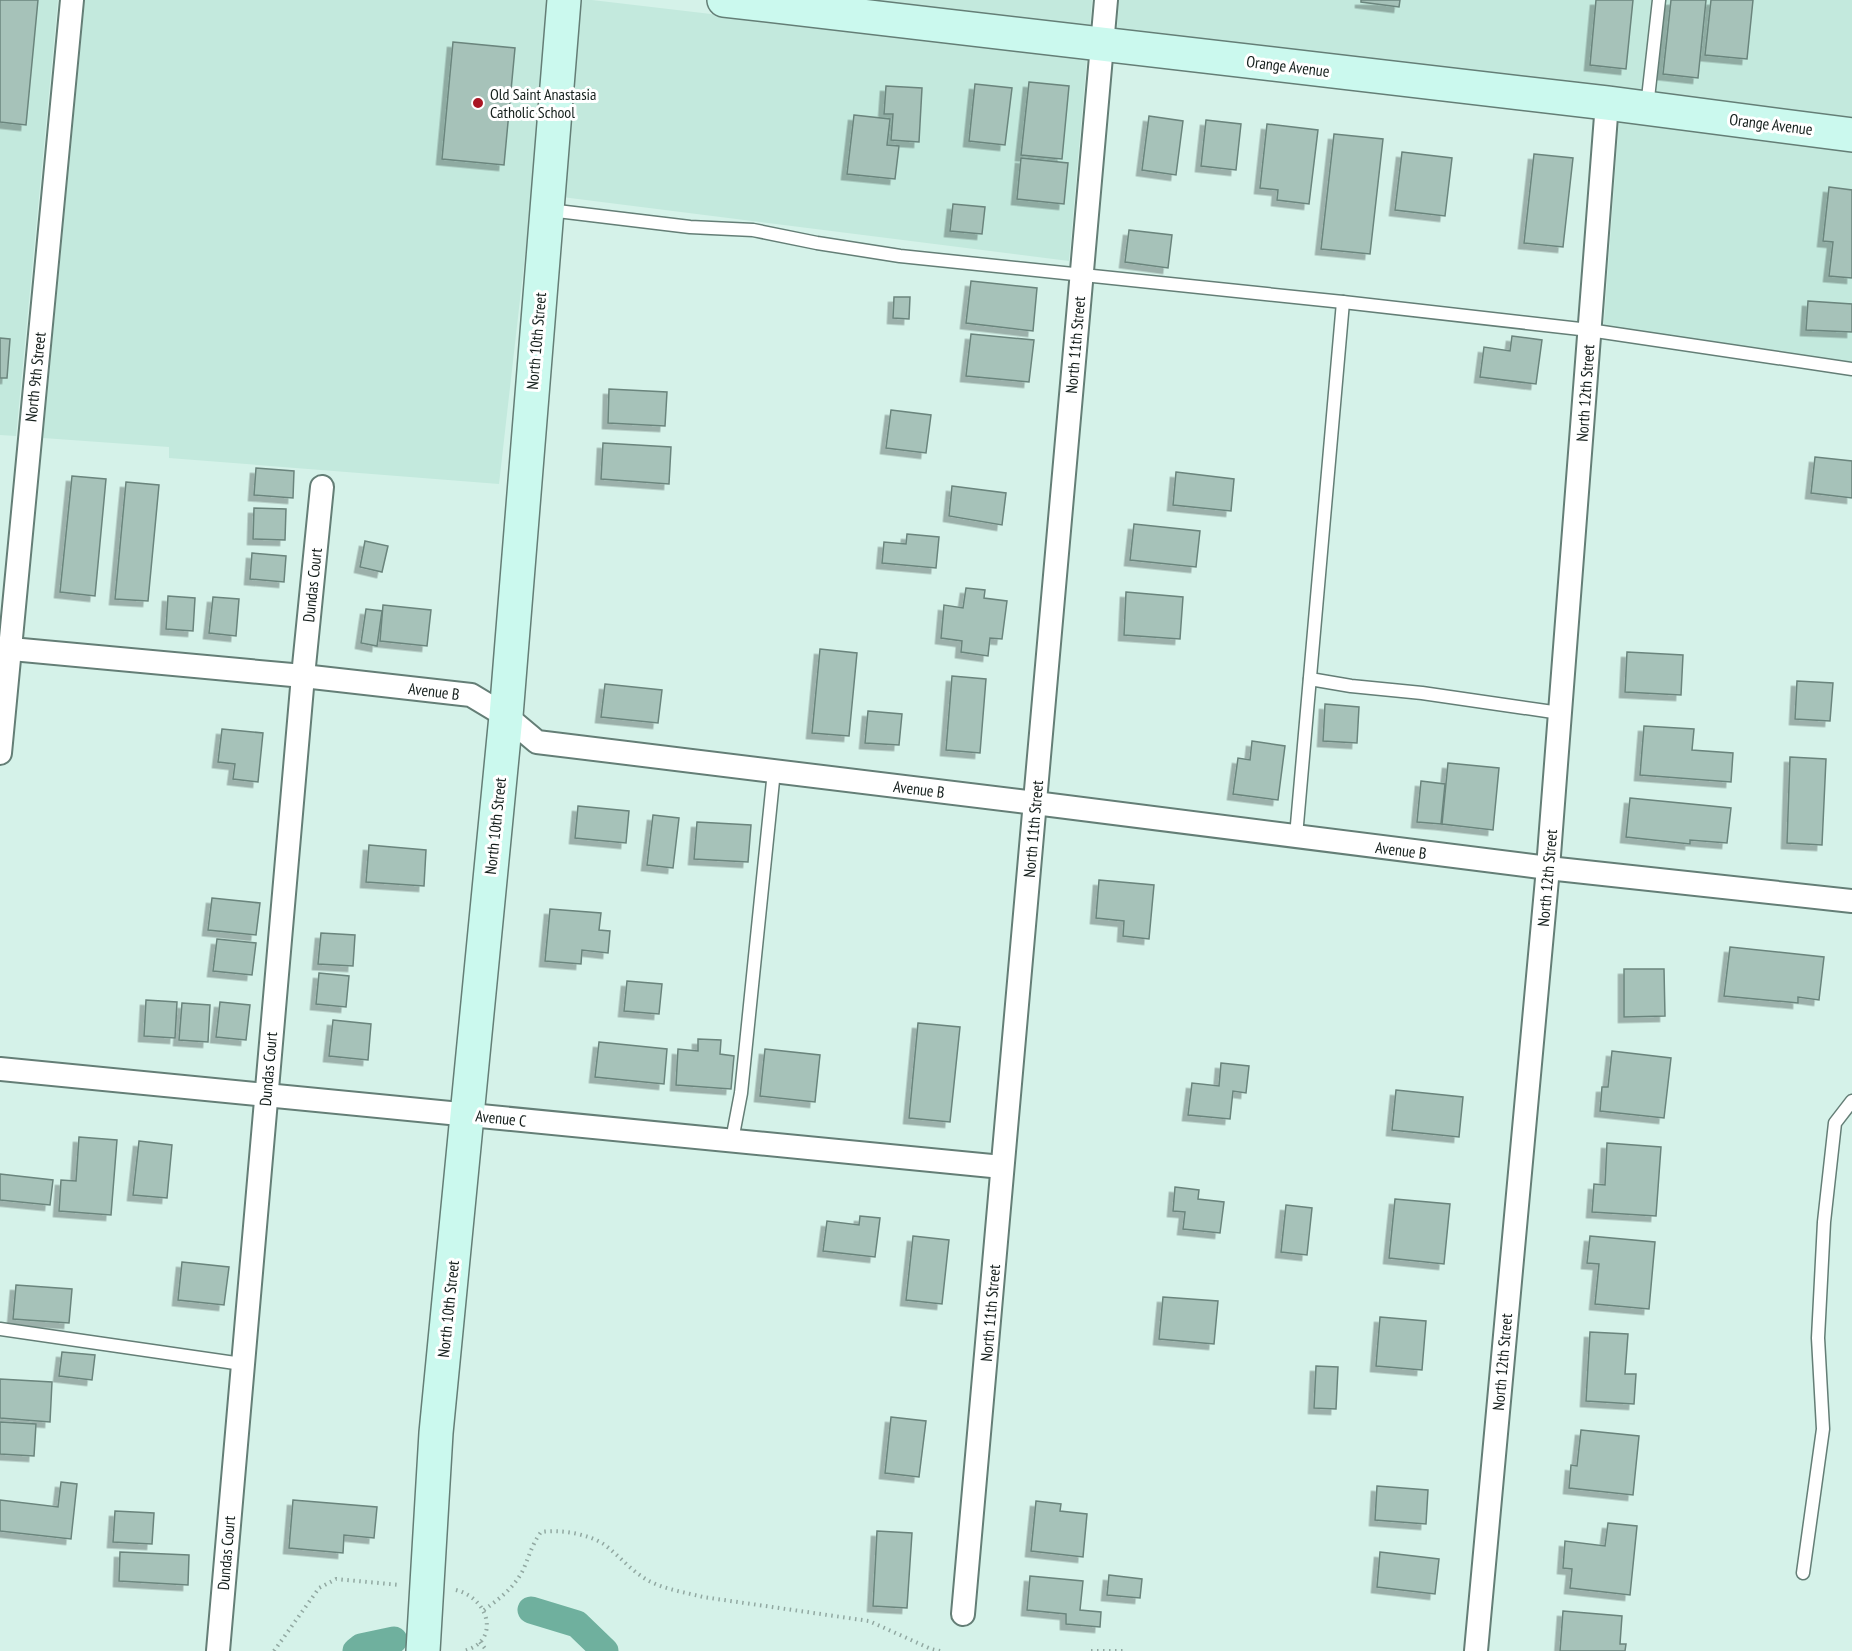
<svg xmlns="http://www.w3.org/2000/svg" width="1852" height="1651" viewBox="0 0 1852 1651" font-family="'PT Sans Narrow',sans-serif">
  <style>
    .built { fill: #c3e9dd }
    .lines { fill: none; stroke-linecap: round; stroke-linejoin: round }
    .canal { stroke: #6fb09e; stroke-width: 27 }
    .building { fill: #a6c2b9; stroke: #6b857d; stroke-width: 1.5; filter: url(#shadow) }
    .lane-casing { stroke: #647e76; stroke-width: 15 }
    .street-casing { stroke: #647e76; stroke-width: 26 }
    .secondary-casing { stroke: #647e76; stroke-width: 36 }
    .path { stroke: #91a8a1; stroke-width: 4; stroke-dasharray: 1.5 4.5; stroke-linecap: butt }
    .lane { stroke: #fff; stroke-width: 12 }
    .street { stroke: #fff; stroke-width: 22 }
    .secondary { stroke: #cbf9ee; stroke-width: 33 }
    .poi-dot { fill: #aa1523; stroke: #fff; stroke-width: 2 }
    .labels { text-anchor: middle; stroke-width: 6; stroke-linejoin: round; paint-order: stroke }
    .street-label { font-size: 16px; fill: #151f1c; stroke: #fff }
    .poi-label { font-size: 16px; fill: #151f1c; stroke: #fff; text-anchor: start }
  </style>
  <defs>
    <filter id="shadow"><feDropShadow dx="-5.5" dy="5.5" stdDeviation="0" flood-color="#0004"/></filter>
  </defs>
  <rect width="100%" height="100%" fill="#d5f2e9"/>
  <g class="built">
    <polygon points="0,0 58,0 16,436 0,435"/>
    <polygon points="85,0 550,0 532,194 499,484 169,458 169,447 43,438"/>
    <polygon points="578,0 592,0 1087,58 1069,261 562,197"/>
    <polygon points="858,0 1092,0 1090,27"/>
    <polygon points="1119,0 1852,0 1852,119 1117,30"/>
    <polygon points="1619,120 1852,150 1852,369 1603,335"/>
  </g>
  <g class="lines">
    <g class="canal">
      <polyline points="531,1610 577,1624 605,1651"/>
      <polyline points="356,1651 361,1647 394,1640"/>
    </g>
  </g>
  <g class="building">
    <polygon points="0,0 38,0 26,125 0,122"/>
    <polygon points="1361,0 1400,0 1399,7 1361,2"/>
    <polygon points="1596,0 1633,0 1626,69 1590,65"/>
    <polygon points="1671,0 1706,0 1698,78 1663,74"/>
    <polygon points="1711,0 1753,0 1747,59 1705,55"/>
    <polygon points="453,42 515,48 504,165 442,159"/>
    <polygon points="1029,82 1069,86 1062,159 1021,155"/>
    <polygon points="975,84 1012,88 1005,145 969,141"/>
    <polygon points="886,86 922,88 919,142 891,140 893,114 884,114"/>
    <polygon points="854,115 890,119 887,145 899,146 895,179 847,174"/>
    <polygon points="1149,116 1183,121 1176,175 1142,170"/>
    <polygon points="1206,120 1241,124 1236,170 1201,166"/>
    <polygon points="1267,124 1318,130 1309,204 1277,200 1278,190 1260,188"/>
    <polygon points="1334,134 1383,139 1370,254 1321,249"/>
    <polygon points="1402,152 1452,158 1445,216 1395,210"/>
    <polygon points="1534,154 1573,158 1563,247 1524,243"/>
    <polygon points="1021,158 1068,163 1064,204 1017,199"/>
    <polygon points="1829,187 1852,190 1852,278 1829,276 1833,242 1823,241"/>
    <polygon points="953,204 985,207 982,234 950,231"/>
    <polygon points="1129,230 1172,235 1168,268 1125,262"/>
    <polygon points="971,281 1037,288 1033,331 966,323"/>
    <polygon points="894,297 910,297 909,319 893,318"/>
    <polygon points="1808,301 1852,304 1852,332 1806,330"/>
    <polygon points="971,334 1034,340 1029,382 966,376"/>
    <polygon points="1512,336 1542,340 1536,384 1480,377 1484,347 1510,351"/>
    <polygon points="0,338 10,339 7,378 0,378"/>
    <polygon points="609,389 667,392 665,426 608,423"/>
    <polygon points="891,410 931,415 926,453 886,448"/>
    <polygon points="603,443 671,447 669,484 601,479"/>
    <polygon points="1815,457 1852,461 1852,498 1811,493"/>
    <polygon points="256,468 294,471 293,498 254,495"/>
    <polygon points="1176,472 1234,479 1231,511 1173,505"/>
    <polygon points="72,476 106,479 95,596 60,592"/>
    <polygon points="126,482 159,485 148,601 115,599"/>
    <polygon points="952,486 1006,493 1002,525 949,516"/>
    <polygon points="254,508 286,509 285,540 253,539"/>
    <polygon points="1134,524 1200,531 1196,567 1130,560"/>
    <polygon points="907,534 939,537 936,568 882,563 884,542 906,544"/>
    <polygon points="365,541 388,546 382,572 360,567"/>
    <polygon points="252,553 286,556 284,582 250,579"/>
    <polygon points="966,588 985,590 984,598 1007,601 1002,639 990,638 988,656 961,652 962,641 941,638 944,605 963,608"/>
    <polygon points="1126,592 1183,597 1180,639 1124,635"/>
    <polygon points="168,596 195,598 193,631 166,629"/>
    <polygon points="213,597 239,599 236,636 209,633"/>
    <polygon points="383,605 431,610 427,646 380,641"/>
    <polygon points="366,609 382,611 377,646 361,643"/>
    <polygon points="820,649 857,653 849,736 812,733"/>
    <polygon points="1627,652 1683,655 1681,695 1625,692"/>
    <polygon points="952,676 986,679 980,753 946,750"/>
    <polygon points="1797,681 1833,683 1830,721 1795,719"/>
    <polygon points="605,684 662,690 658,723 601,717"/>
    <polygon points="1325,704 1359,707 1357,743 1323,741"/>
    <polygon points="868,711 902,714 899,745 865,743"/>
    <polygon points="1644,726 1694,729 1692,750 1733,753 1731,782 1640,775"/>
    <polygon points="222,729 263,733 258,782 233,779 235,764 218,762"/>
    <polygon points="1252,741 1285,746 1278,800 1233,794 1238,758 1250,760"/>
    <polygon points="1790,757 1826,759 1822,845 1787,843"/>
    <polygon points="1448,763 1499,768 1493,830 1442,824"/>
    <polygon points="1421,781 1445,784 1441,824 1417,822"/>
    <polygon points="1630,798 1731,808 1727,843 1690,840 1690,844 1626,837"/>
    <polygon points="578,806 629,811 626,843 575,838"/>
    <polygon points="653,815 679,818 673,868 647,865"/>
    <polygon points="697,822 751,825 748,862 694,859"/>
    <polygon points="369,845 426,850 424,886 366,882"/>
    <polygon points="1099,880 1154,885 1149,939 1123,936 1124,921 1096,918"/>
    <polygon points="212,898 260,903 256,935 208,930"/>
    <polygon points="550,909 601,913 599,930 610,931 608,953 582,950 581,964 545,961"/>
    <polygon points="321,933 355,935 353,966 318,964"/>
    <polygon points="217,939 256,943 252,975 213,971"/>
    <polygon points="1730,947 1824,957 1819,1000 1798,997 1798,1003 1724,996"/>
    <polygon points="1624,969 1664,969 1665,1016 1624,1017"/>
    <polygon points="319,973 349,976 346,1007 316,1004"/>
    <polygon points="627,981 662,984 659,1014 624,1011"/>
    <polygon points="146,1000 177,1002 175,1038 144,1036"/>
    <polygon points="220,1002 250,1005 246,1040 216,1037"/>
    <polygon points="182,1003 210,1005 208,1042 179,1040"/>
    <polygon points="333,1020 371,1024 368,1060 329,1056"/>
    <polygon points="918,1023 960,1027 950,1122 909,1118"/>
    <polygon points="698,1039 721,1040 720,1054 734,1056 731,1089 676,1085 678,1049 698,1051"/>
    <polygon points="599,1042 667,1049 664,1084 595,1077"/>
    <polygon points="765,1049 820,1055 815,1102 760,1096"/>
    <polygon points="1612,1051 1671,1058 1664,1118 1600,1111 1602,1087 1608,1087"/>
    <polygon points="1221,1063 1249,1066 1246,1093 1233,1091 1230,1119 1188,1115 1192,1083 1219,1086"/>
    <polygon points="1396,1090 1463,1097 1459,1137 1392,1130"/>
    <polygon points="79,1137 117,1140 111,1215 59,1211 61,1180 76,1181"/>
    <polygon points="139,1141 172,1145 167,1198 133,1195"/>
    <polygon points="1607,1143 1661,1147 1656,1216 1592,1212 1594,1184 1605,1185"/>
    <polygon points="0,1174 53,1180 50,1205 0,1200"/>
    <polygon points="1175,1187 1199,1190 1198,1199 1224,1202 1220,1233 1183,1229 1185,1212 1173,1211"/>
    <polygon points="1395,1199 1450,1204 1444,1264 1389,1258"/>
    <polygon points="1286,1205 1312,1208 1307,1255 1281,1252"/>
    <polygon points="860,1216 880,1218 875,1257 823,1251 827,1221 859,1225"/>
    <polygon points="913,1236 949,1240 942,1304 906,1300"/>
    <polygon points="1590,1236 1655,1242 1649,1309 1595,1304 1599,1264 1587,1263"/>
    <polygon points="182,1262 229,1267 224,1305 178,1300"/>
    <polygon points="16,1285 72,1289 69,1323 13,1319"/>
    <polygon points="1163,1297 1218,1301 1214,1344 1159,1339"/>
    <polygon points="1380,1317 1426,1321 1422,1370 1376,1366"/>
    <polygon points="1590,1332 1628,1334 1625,1374 1636,1374 1634,1404 1586,1401"/>
    <polygon points="62,1352 95,1355 92,1380 59,1376"/>
    <polygon points="1316,1366 1338,1367 1336,1409 1314,1408"/>
    <polygon points="0,1379 52,1382 50,1422 0,1418"/>
    <polygon points="891,1417 926,1421 919,1477 885,1473"/>
    <polygon points="0,1422 36,1424 34,1456 0,1454"/>
    <polygon points="1581,1430 1639,1436 1633,1495 1569,1488 1571,1465 1577,1466"/>
    <polygon points="61,1482 77,1484 71,1539 0,1531 0,1500 58,1507"/>
    <polygon points="1377,1486 1428,1490 1426,1524 1375,1520"/>
    <polygon points="293,1500 377,1507 374,1538 344,1535 343,1553 289,1548"/>
    <polygon points="1036,1501 1061,1504 1060,1511 1087,1514 1083,1557 1031,1551"/>
    <polygon points="115,1511 154,1513 152,1544 113,1542"/>
    <polygon points="1608,1523 1637,1526 1630,1595 1570,1588 1572,1569 1563,1568 1565,1541 1605,1546"/>
    <polygon points="877,1531 912,1533 907,1608 873,1606"/>
    <polygon points="120,1552 189,1555 188,1585 119,1581"/>
    <polygon points="1380,1552 1439,1559 1435,1594 1377,1587"/>
    <polygon points="1109,1575 1142,1579 1140,1598 1107,1595"/>
    <polygon points="1030,1576 1083,1581 1080,1610 1101,1612 1100,1627 1066,1624 1066,1614 1027,1610"/>
    <polygon points="1563,1611 1622,1616 1620,1644 1626,1644 1625,1651 1560,1651"/>
  </g>
  <g class="lines">
    <defs>
      <g id="lane">
        <polyline points="1647,107 1659,0"/>
        <polyline points="549,210 690,227 753,230 817,243 900,256 1343,302 1589,330 1852,369"/>
        <polyline points="1310,679 1351,686 1422,693 1560,713"/>
        <polyline points="1296,836 1343,302"/>
        <polyline points="732,1140 741,1093 774,771"/>
        <polyline points="0,1329 242,1364"/>
        <polyline points="1803,1573 1823,1429 1818,1338 1824,1222 1835,1123 1852,1101"/>
      </g>
      <g id="street">
        <polyline points="0,648 303,676 471,695 506,716 537,742 1035,803 1548,868 1852,901"/>
        <polyline points="0,753 72,0"/>
        <polyline points="0,1069 1002,1167"/>
        <polyline points="963,1614 1106,0"/>
        <polyline points="218,1651 303,676 322,487"/>
        <polyline points="1476,1651 1548,868 1607,103"/>
      </g>
      <g id="secondary">
        <polyline points="724,0 1607,103 1852,135"/>
        <polyline points="423,1651 436,1433 506,716 564,0"/>
      </g>
    </defs>
    <use href="#lane" class="lane-casing"/>
    <use href="#street" class="street-casing"/>
    <use href="#secondary" class="secondary-casing"/>
    <g class="path">
      <path d="M456,1590c35,9 44,53 7,61"/>
      <path d="M484,1610c15,-11 30,-22 39,-40 6,-13 9,-26 18,-38 19,-3 48,2 64,13 14,11 25,24 39,33 17,11 40,14 59,19l166,24 62,28 9,2"/>
      <polyline points="480,1642 487,1651"/>
      <polyline points="274,1651 319,1588 336,1579 400,1585"/>
      <polyline points="1091,1651 1125,1651"/>
    </g>
    <use href="#lane" class="lane"/>
    <use href="#street" class="street"/>
    <use href="#secondary" class="secondary"/>
  </g>
  <circle class="poi-dot" cx="478" cy="103" r="6"/>
  <g class="labels">
    <g class="street-label">
      <text transform="translate(1288 66) rotate(7)" y="6">Orange Avenue</text>
      <text transform="translate(1771 124) rotate(7)" y="6">Orange Avenue</text>
      <text transform="translate(536 341) rotate(-85)" y="6">North 10th Street</text>
      <text transform="translate(1075 345) rotate(-85)" y="6">North 11th Street</text>
      <text transform="translate(35 377) rotate(-84)" y="6">North 9th Street</text>
      <text transform="translate(1585 393) rotate(-86)" y="6">North 12th Street</text>
      <text transform="translate(312 585) rotate(-84)" y="6">Dundas Court</text>
      <text transform="translate(434 691) rotate(7)" y="6">Avenue B</text>
      <text transform="translate(919 789) rotate(7)" y="6">Avenue B</text>
      <text transform="translate(495 826) rotate(-84)" y="6">North 10th Street</text>
      <text transform="translate(1033 829) rotate(-85)" y="6">North 11th Street</text>
      <text transform="translate(1401 850) rotate(7)" y="6">Avenue B</text>
      <text transform="translate(1547 878) rotate(-85)" y="6">North 12th Street</text>
      <text transform="translate(268 1069) rotate(-85)" y="6">Dundas Court</text>
      <text transform="translate(501 1118) rotate(6)" y="6">Avenue C</text>
      <text transform="translate(448 1309) rotate(-84)" y="6">North 10th Street</text>
      <text transform="translate(990 1313) rotate(-85)" y="6">North 11th Street</text>
      <text transform="translate(1502 1362) rotate(-85)" y="6">North 12th Street</text>
      <text transform="translate(226 1553) rotate(-85)" y="6">Dundas Court</text>
    </g>
    <g class="poi-label">
      <text x="490" y="100">Old Saint Anastasia<tspan x="490" dy="18">Catholic School</tspan></text>
    </g>
  </g>
</svg>
